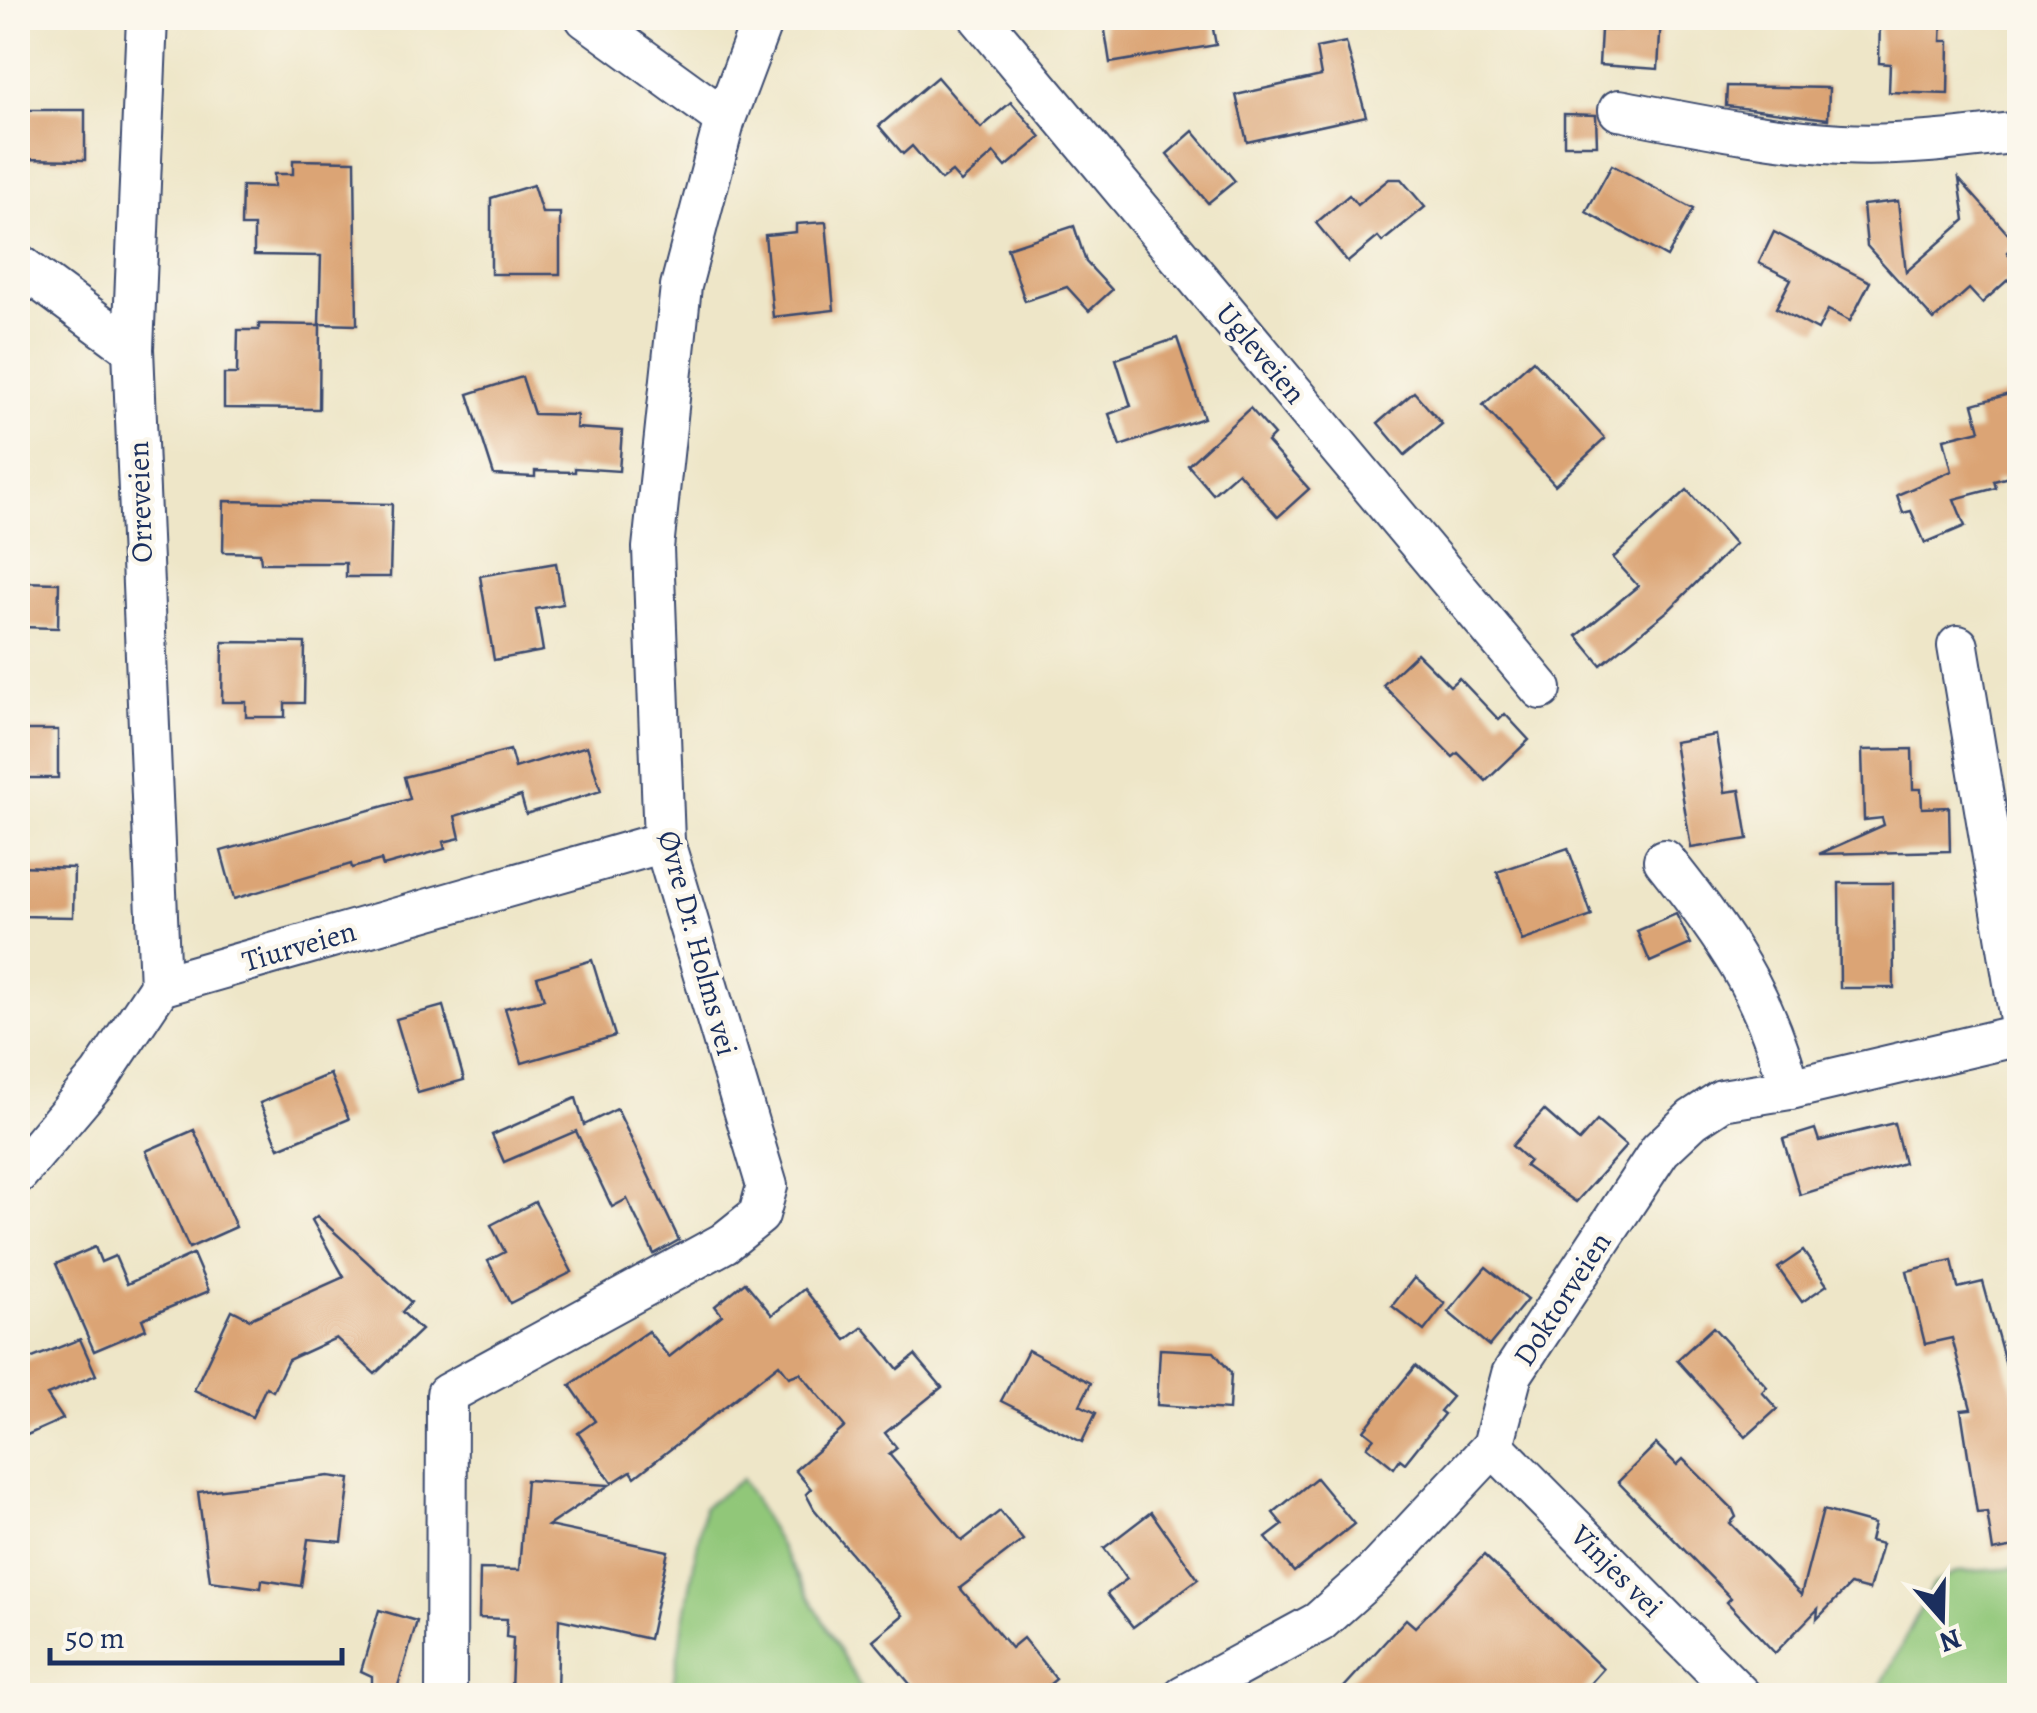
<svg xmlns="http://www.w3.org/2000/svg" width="2037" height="1713" viewBox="0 0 2037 1713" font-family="Alegreya,serif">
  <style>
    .green { fill: #91c779; stroke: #567b6c; stroke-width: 2.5 }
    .building { fill: #dba475 }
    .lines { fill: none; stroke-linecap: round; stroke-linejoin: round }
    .minor-casing { stroke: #3b4a6e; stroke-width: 44 }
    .minor { stroke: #fff; stroke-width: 40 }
    .labels { text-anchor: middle; stroke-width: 9; stroke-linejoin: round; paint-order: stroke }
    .street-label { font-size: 30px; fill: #1b2f5e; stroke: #fbf7ec }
  </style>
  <rect width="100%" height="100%" fill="#fbf7ec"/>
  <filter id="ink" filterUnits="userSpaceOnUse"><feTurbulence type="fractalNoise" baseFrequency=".01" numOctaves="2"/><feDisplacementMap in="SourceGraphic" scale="20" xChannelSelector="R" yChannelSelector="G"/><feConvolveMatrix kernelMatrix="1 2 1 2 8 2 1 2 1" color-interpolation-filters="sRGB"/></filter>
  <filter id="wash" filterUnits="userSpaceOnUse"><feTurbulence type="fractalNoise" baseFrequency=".0048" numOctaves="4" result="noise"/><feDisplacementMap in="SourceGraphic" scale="40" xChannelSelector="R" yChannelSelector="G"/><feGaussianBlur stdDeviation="2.25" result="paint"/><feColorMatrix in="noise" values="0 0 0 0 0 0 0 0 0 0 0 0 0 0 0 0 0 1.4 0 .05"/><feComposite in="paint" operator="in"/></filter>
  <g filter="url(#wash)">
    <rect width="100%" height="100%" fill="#eee6c8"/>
    <g class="green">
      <polygon points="742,1479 865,1695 671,1695 704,1507"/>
      <polygon points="2019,1568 2019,1695 1876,1695 1933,1584 1958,1572"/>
    </g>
    <g id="blocks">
      <g class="building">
        <polygon points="1103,18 1211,18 1216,45 1110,63"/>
        <polygon points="1621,18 1661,18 1658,69 1599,65 1601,30 1621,30"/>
        <polygon points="1880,18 1942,18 1941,41 1949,41 1948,94 1889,92 1890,64 1879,63"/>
        <polygon points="1346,42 1366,116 1247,142 1236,95 1321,76 1316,48"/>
        <polygon points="937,77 981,128 1011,102 1041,137 1006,167 994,153 961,182 952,172 941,180 912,146 903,154 879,126"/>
        <polygon points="1727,86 1829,88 1828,119 1726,106"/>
        <polygon points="18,110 85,110 85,160 18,159"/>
        <polygon points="1564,114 1596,115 1597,145 1564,145"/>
        <polygon points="1193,131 1235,181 1208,203 1167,154"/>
        <polygon points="293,160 355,161 357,325 319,324 321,256 254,255 254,226 241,226 242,186 274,187 274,174 293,174"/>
        <polygon points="1612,165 1693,209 1667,257 1586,212"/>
        <polygon points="1389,179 1401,179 1425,207 1382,242 1378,237 1348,262 1316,223 1349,195 1357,205"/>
        <polygon points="1959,179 2016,243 2007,252 2020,269 1982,303 1969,289 1934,320 1867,246 1863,205 1898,201 1906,272 1965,220"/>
        <polygon points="533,185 542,213 560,213 560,274 491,274 491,198"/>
        <polygon points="826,222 834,310 773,317 765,235 796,232 796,224"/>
        <polygon points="1074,226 1086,262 1112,290 1089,311 1067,287 1025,301 1007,248"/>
        <polygon points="1774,232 1870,282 1850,321 1828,310 1818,330 1776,308 1791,279 1759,263"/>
        <polygon points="259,324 320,325 319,409 224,408 224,374 237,374 238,330 259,330"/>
        <polygon points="1177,338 1204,418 1120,446 1109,414 1131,406 1116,359"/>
        <polygon points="1533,360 1605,439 1555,485 1483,405"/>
        <polygon points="522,377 534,414 577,415 576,428 622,431 619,471 575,468 575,472 535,471 535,477 494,475 468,394"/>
        <polygon points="2020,391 2020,474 1994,481 1996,488 1954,499 1965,526 1925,543 1911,511 1903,513 1897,495 1952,471 1944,439 1980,430 1973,404"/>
        <polygon points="1414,392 1442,424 1405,455 1378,423"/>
        <polygon points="1250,408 1274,435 1267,442 1309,489 1278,517 1238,472 1213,494 1188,465"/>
        <polygon points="1687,490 1735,544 1670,609 1601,665 1577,636 1638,586 1613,558"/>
        <polygon points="224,501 392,504 390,577 346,577 346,563 261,563 260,553 223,552"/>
        <polygon points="556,563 563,604 536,609 543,651 494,660 480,576"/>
        <polygon points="18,582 59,583 58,628 18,627"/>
        <polygon points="223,642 305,643 304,703 285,703 285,717 246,717 246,702 222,702"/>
        <polygon points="1417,653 1450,686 1459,678 1499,720 1505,714 1529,740 1486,781 1458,753 1453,757 1383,685"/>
        <rect x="18" y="730" width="40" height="48"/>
        <polygon points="1716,735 1725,792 1740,790 1748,839 1691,848 1674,742"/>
        <polygon points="587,746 601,791 526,814 521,796 455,816 460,838 443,842 445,849 383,866 381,860 352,868 351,864 234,899 221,851 410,799 404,777 510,750 515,768"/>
        <polygon points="1912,749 1913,789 1921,789 1922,808 1949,807 1950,851 1819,854 1884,825 1882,818 1864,820 1862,750"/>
        <polygon points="1568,848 1592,916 1522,941 1497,872"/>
        <polygon points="18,866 74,868 73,917 18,916"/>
        <polygon points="1839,883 1893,883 1894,988 1840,988"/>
        <polygon points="1676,914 1691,944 1650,962 1637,931"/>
        <polygon points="592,960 615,1036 522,1063 505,1008 544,999 537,977"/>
        <polygon points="443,1006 464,1080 418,1093 396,1019"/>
        <polygon points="330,1074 349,1119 279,1148 260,1103"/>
        <polygon points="576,1098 584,1125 617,1109 679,1240 654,1254 627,1199 612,1207 576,1131 504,1162 492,1135"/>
        <polygon points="1544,1110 1579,1141 1597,1121 1626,1146 1576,1202 1525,1166 1529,1161 1512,1146"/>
        <polygon points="1894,1123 1904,1163 1800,1195 1783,1139 1815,1129 1819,1141"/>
        <polygon points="194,1130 236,1227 189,1248 146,1151"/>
        <polygon points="535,1202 572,1272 510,1303 488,1261 505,1252 491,1225"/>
        <polygon points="317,1216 411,1302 402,1312 421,1330 375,1374 336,1338 288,1360 273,1391 266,1387 252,1417 194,1390 232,1310 250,1319 344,1277 312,1220"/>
        <polygon points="95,1247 101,1262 115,1256 127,1284 193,1254 209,1291 142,1319 146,1329 94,1351 56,1264"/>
        <polygon points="1803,1251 1827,1285 1802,1302 1778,1268"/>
        <polygon points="1952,1260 1958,1288 1983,1282 2020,1417 2020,1546 1993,1551 1987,1512 1977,1513 1961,1410 1971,1409 1952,1338 1925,1344 1907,1271"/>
        <polygon points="1486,1267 1527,1300 1489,1346 1448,1312"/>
        <polygon points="1414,1278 1445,1304 1424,1331 1392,1306"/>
        <polygon points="745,1282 772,1315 804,1289 846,1340 863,1327 898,1369 915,1355 942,1387 885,1433 897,1448 889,1454 962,1541 1000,1511 1023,1540 960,1588 1011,1648 1023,1638 1056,1679 1036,1696 920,1696 873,1640 903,1615 814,1509 806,1494 811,1489 795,1470 845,1427 800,1373 789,1377 779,1364 635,1477 631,1471 612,1483 578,1433 595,1421 570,1385 648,1331 669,1357 722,1315 715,1306"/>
        <polygon points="1713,1327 1767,1387 1762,1392 1777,1409 1746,1437 1677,1360"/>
        <polygon points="80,1339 96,1375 47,1395 63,1419 18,1439 18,1350 25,1361"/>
        <polygon points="1160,1349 1214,1352 1231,1373 1229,1410 1157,1405"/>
        <polygon points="1028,1350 1091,1383 1080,1405 1096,1413 1082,1442 1001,1401"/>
        <polygon points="1415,1366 1452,1397 1440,1411 1444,1414 1405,1463 1400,1459 1394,1468 1367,1446 1374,1438 1364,1430"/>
        <polygon points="1656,1444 1677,1465 1683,1459 1732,1508 1736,1517 1730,1523 1801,1595 1823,1510 1874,1524 1870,1541 1882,1544 1869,1590 1850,1585 1817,1619 1818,1609 1775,1653 1727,1602 1731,1598 1618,1482"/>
        <polygon points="329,1476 350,1479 342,1542 308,1539 301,1586 262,1580 261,1588 210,1581 198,1492"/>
        <polygon points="1316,1478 1354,1524 1294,1572 1266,1538 1283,1525 1273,1513"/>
        <polygon points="526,1480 609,1485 548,1526 668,1551 649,1639 559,1619 557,1692 511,1691 513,1638 506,1637 507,1619 479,1618 480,1569 519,1570"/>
        <polygon points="1151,1512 1198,1579 1133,1627 1107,1594 1127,1579 1104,1548"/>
        <polygon points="1484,1555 1603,1669 1579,1696 1336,1696 1406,1619 1415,1627"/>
        <polygon points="379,1610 417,1621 395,1696 372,1696 372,1676 361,1671"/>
      </g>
    </g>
  </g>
  <g filter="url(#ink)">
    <use href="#blocks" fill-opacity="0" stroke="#3b4a6e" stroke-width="2.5"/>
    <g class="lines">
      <defs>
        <g id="minor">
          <polyline points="147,18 133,349 160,986"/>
          <polyline points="586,18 725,119"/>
          <polyline points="980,18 1541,689"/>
          <path d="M1619,110c74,14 148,30 223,34 59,3 119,-5 178,-12"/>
          <polyline points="18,264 133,349"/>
          <polyline points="1958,646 2020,1019"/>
          <path d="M1664,860c62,78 100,131 126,229"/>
          <polyline points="18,1173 100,1076 160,986 664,842"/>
          <polyline points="1493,1446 1741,1696"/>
          <polyline points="446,1696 447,1394 724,1243 759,1215 767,1186 664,842 653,548 681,286 725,119 763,18"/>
          <polyline points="1183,1696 1319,1622 1375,1572 1493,1446 1512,1374 1660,1150 1693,1119 1722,1100 1790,1089 2020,1035"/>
        </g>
      </defs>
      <use href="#minor" class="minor-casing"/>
      <use href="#minor" class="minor"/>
    </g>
  </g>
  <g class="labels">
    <g class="street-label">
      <text transform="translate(1261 353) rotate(50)" y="10">Ugleveien</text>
      <text transform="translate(140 502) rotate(-92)" y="10">Orreveien</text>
      <text transform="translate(698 943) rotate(75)" y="10">Øvre Dr. Holms vei</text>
      <text transform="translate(299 946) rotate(-16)" y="10">Tiurveien</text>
      <text transform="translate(1562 1299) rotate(-57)" y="10">Doktorveien</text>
      <text transform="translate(1617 1571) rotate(45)" y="10">Vinjes vei</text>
    </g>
  </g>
  <rect width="2037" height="1713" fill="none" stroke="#fbf7ec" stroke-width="60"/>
  <g transform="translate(1942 1618) rotate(160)" stroke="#fbf7ec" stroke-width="8" paint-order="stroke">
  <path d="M0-8L18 38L0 25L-18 38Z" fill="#1b2f5e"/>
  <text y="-15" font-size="28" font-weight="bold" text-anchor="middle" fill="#1b2f5e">N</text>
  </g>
  <path d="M50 1648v15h292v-15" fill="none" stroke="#1b2f5e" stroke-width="5"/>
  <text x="65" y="1648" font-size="30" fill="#1b2f5e" stroke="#fbf7ec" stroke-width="8" paint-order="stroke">50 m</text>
</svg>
